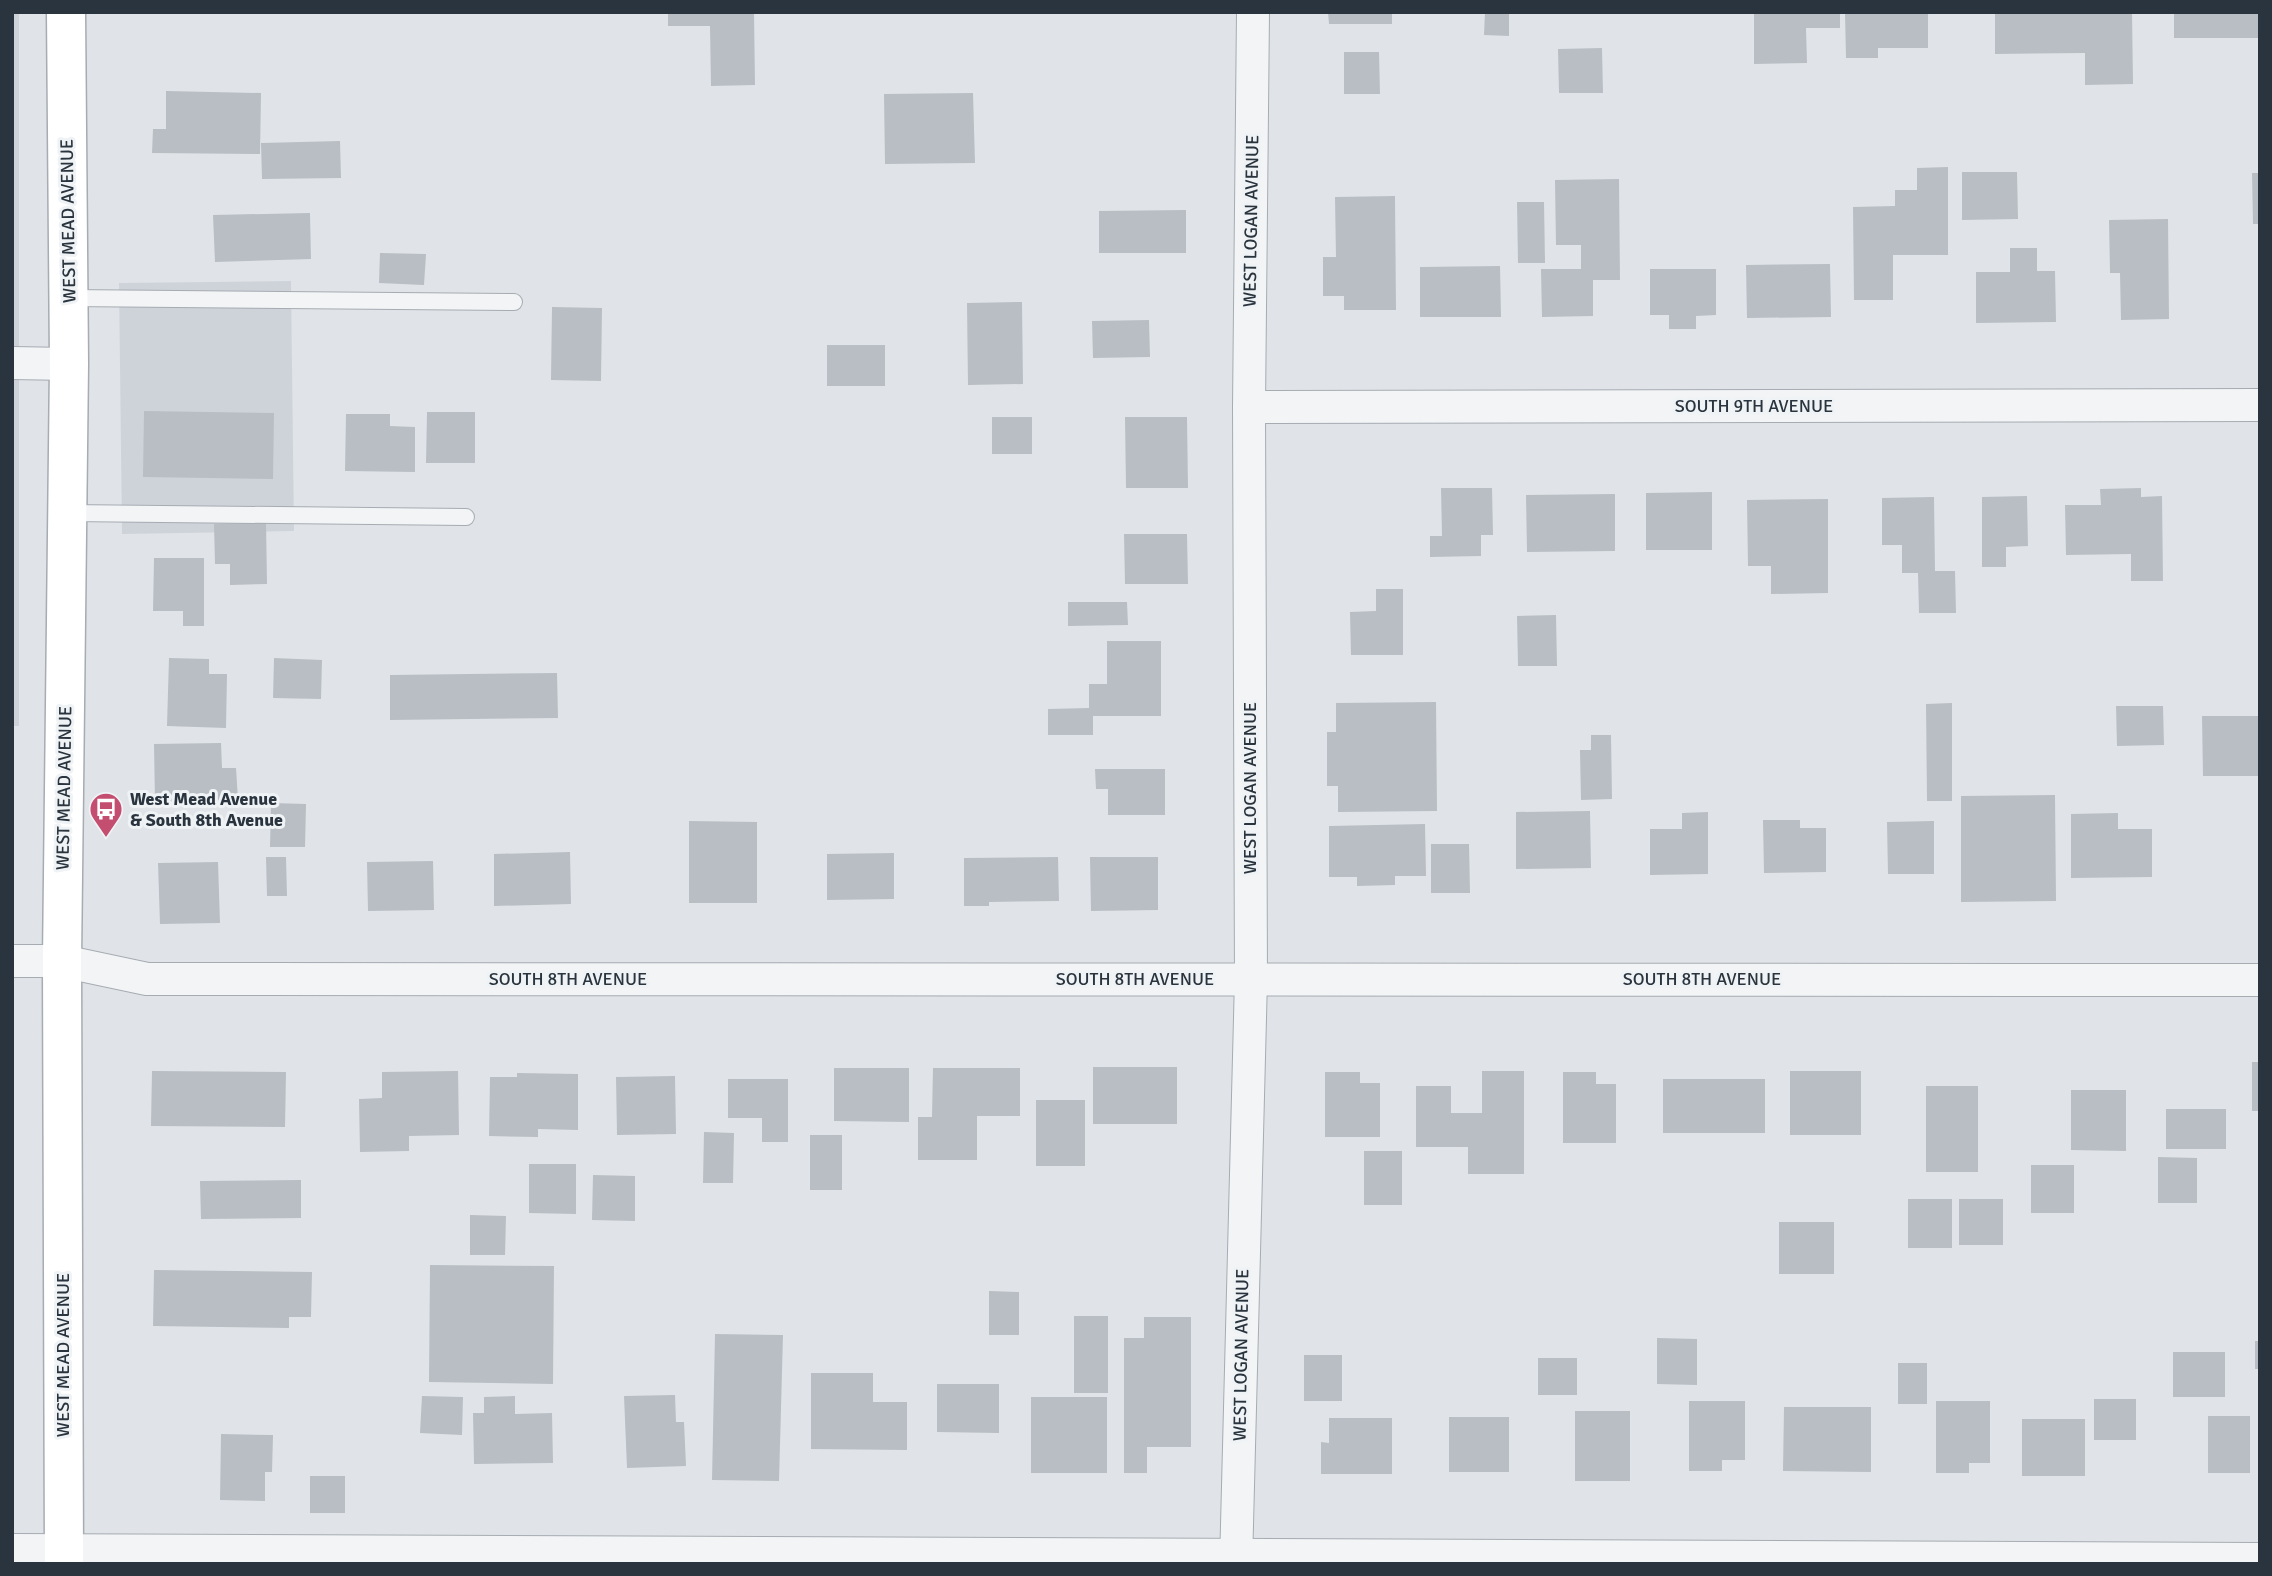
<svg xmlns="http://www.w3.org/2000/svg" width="2272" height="1576" viewBox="0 0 2272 1576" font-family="Signika,sans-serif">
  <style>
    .built { fill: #ced3da }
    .building { fill: #b8bec4 }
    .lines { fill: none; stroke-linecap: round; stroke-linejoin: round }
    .lane-casing { stroke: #a6acb2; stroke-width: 18 }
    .street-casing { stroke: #a6acb2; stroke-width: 34 }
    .secondary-casing { stroke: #a6acb2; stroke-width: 41 }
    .lane { stroke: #f2f4f6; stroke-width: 16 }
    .street { stroke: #f2f4f6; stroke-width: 32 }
    .secondary { stroke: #fff; stroke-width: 38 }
    .labels { text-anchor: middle; stroke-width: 6; stroke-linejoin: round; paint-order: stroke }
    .street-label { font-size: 18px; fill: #2a343e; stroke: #eff3f5 }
    .poi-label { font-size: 18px; font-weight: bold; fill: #2a343e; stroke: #eff3f5; text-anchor: start }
  </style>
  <rect width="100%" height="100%" fill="#e0e4e8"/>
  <g class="built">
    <rect x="12" y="12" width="7" height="714"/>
    <polygon points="291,281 294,531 122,534 119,283"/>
  </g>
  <g class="building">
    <polygon points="668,12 754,12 755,85 711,86 710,26 668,26"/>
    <polygon points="1328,12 1392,12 1392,24 1329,24"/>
    <polygon points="1485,12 1509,12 1509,36 1484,35"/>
    <polygon points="1754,12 1840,12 1840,28 1806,28 1807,63 1754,64"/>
    <polygon points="1845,12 1928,12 1928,48 1878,48 1878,58 1846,58"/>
    <polygon points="1995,12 2132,12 2133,84 2085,85 2085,53 1995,54"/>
    <rect x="2174" y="12" width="86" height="26"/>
    <polygon points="1602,48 1603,93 1559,93 1558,49"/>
    <polygon points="1344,52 1379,52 1380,94 1344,94"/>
    <polygon points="166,91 261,93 260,154 152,153 153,129 166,129"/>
    <polygon points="973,93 975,163 885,164 884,94"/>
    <polygon points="340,141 341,178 262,179 261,143"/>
    <polygon points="1948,167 1948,255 1893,255 1893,300 1854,300 1853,207 1895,206 1895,190 1917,190 1917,168"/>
    <polygon points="1962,172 2017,172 2018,219 1962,220"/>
    <polygon points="2252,173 2260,173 2260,224 2253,224"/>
    <polygon points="1619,179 1620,280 1593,280 1593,316 1542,317 1541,269 1581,269 1581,245 1556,245 1555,180"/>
    <polygon points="1395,196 1396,310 1344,310 1344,296 1323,296 1323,257 1336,257 1335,197"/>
    <polygon points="1517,202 1544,202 1545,263 1518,263"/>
    <polygon points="1186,210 1186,253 1099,253 1099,211"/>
    <polygon points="310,213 311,259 215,262 213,215"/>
    <polygon points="2168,219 2169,319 2121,320 2120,273 2110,273 2109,220"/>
    <polygon points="2010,248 2037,248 2037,271 2055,271 2056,322 1976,323 1976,272 2010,272"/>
    <polygon points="380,253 426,254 424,285 379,283"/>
    <polygon points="1830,264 1831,317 1747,318 1746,265"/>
    <polygon points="1500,266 1501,317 1420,317 1420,267"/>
    <polygon points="1650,269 1716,269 1716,315 1696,316 1696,329 1669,329 1669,315 1650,315"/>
    <polygon points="1022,302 1023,384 968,385 967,303"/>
    <polygon points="552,307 602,308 601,381 551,380"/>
    <polygon points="1149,320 1150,357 1093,358 1092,321"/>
    <rect x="827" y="345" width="58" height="41"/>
    <polygon points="144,411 274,413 273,479 143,477"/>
    <polygon points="427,412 475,412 475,463 426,463"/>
    <polygon points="346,414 390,414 390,426 415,427 415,472 345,471"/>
    <rect x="992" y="417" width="40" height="37"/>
    <polygon points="1125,417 1187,417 1188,488 1126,488"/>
    <polygon points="1441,488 1492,488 1493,535 1481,535 1481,556 1430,557 1430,536 1442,536"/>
    <polygon points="2141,488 2141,497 2162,496 2163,581 2131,581 2131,554 2066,555 2065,505 2101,505 2100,489"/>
    <polygon points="1712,492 1712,550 1646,550 1646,493"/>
    <polygon points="1615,494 1615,551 1527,552 1526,495"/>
    <polygon points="2027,496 2028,546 2006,547 2006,567 1982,567 1982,497"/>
    <polygon points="1934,497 1935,571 1955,571 1956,613 1919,613 1918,573 1902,573 1902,545 1882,545 1882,498"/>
    <polygon points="1828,499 1828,593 1771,594 1771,566 1748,566 1747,500"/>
    <polygon points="266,523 267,584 230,585 230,564 215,564 214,524"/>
    <polygon points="1124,534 1187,534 1188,584 1125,584"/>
    <polygon points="154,558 204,558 204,626 183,626 183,611 153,611"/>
    <polygon points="1376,589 1403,589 1403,655 1351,655 1350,612 1376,611"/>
    <polygon points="1068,602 1127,602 1128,625 1068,626"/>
    <polygon points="1556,615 1557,666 1518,666 1517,616"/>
    <polygon points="1107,641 1161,641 1161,716 1093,716 1093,735 1048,735 1048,709 1089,708 1089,684 1107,684"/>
    <polygon points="169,658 209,659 209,674 227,674 226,728 167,726"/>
    <polygon points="274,658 322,660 321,699 273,698"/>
    <polygon points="557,673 558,718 390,720 390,675"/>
    <polygon points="1436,702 1437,811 1338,812 1338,786 1327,786 1327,732 1336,732 1336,703"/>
    <polygon points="1952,703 1952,801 1927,801 1926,704"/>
    <polygon points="2116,706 2163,706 2164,745 2117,746"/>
    <polygon points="2202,716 2260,716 2260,776 2203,776"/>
    <polygon points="1591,735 1611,735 1612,799 1581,800 1580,750 1591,750"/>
    <polygon points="221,743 222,768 236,768 238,800 155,802 154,744"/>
    <polygon points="1095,769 1165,769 1165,815 1108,815 1108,789 1096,789"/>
    <polygon points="2055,795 2056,901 1961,902 1961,796"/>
    <polygon points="271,803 306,804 305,847 270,847"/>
    <polygon points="1590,811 1591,868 1516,869 1516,812"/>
    <polygon points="1708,812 1708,874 1650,875 1650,829 1682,829 1682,813"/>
    <polygon points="2118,813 2118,829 2152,829 2152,877 2071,878 2071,814"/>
    <polygon points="1763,820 1800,820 1800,828 1826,828 1826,872 1764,873"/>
    <polygon points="689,821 757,822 757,903 689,903"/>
    <polygon points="1934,821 1934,874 1888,874 1887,822"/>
    <polygon points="1425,824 1426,876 1395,876 1395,885 1357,886 1357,877 1329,877 1329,826"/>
    <polygon points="1431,844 1469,844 1470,893 1431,893"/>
    <polygon points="570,852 571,904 494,906 494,854"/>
    <polygon points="894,853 894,899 827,900 827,854"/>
    <polygon points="266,857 286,857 287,896 267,896"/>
    <polygon points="1058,857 1059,901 989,902 989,906 964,906 964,858"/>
    <polygon points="1090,857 1158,857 1158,910 1091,911"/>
    <polygon points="433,861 434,910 368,911 367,862"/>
    <polygon points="218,862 220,923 160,924 158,863"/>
    <rect x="2252" y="1062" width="8" height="49"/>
    <rect x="1093" y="1067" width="84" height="57"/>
    <polygon points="834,1068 909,1068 909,1122 834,1121"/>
    <polygon points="933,1068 1020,1068 1020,1116 977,1116 977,1160 918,1160 918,1117 932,1117"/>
    <polygon points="152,1071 286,1072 285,1127 151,1126"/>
    <polygon points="458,1071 459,1135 409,1136 409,1151 360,1152 359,1099 382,1098 382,1072"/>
    <polygon points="1482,1071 1524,1071 1524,1174 1468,1174 1468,1147 1416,1147 1416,1086 1451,1086 1451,1113 1482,1113"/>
    <rect x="1790" y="1071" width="71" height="64"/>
    <polygon points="1325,1072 1360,1072 1360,1083 1380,1083 1380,1137 1325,1137"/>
    <polygon points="1563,1072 1596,1072 1596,1084 1616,1084 1616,1143 1563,1143"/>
    <polygon points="517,1073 578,1074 578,1130 538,1129 538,1137 489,1136 490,1077 517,1077"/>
    <polygon points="675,1076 676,1134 617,1135 616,1077"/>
    <polygon points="728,1079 788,1079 788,1142 762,1142 762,1118 728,1118"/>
    <rect x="1663" y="1079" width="102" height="54"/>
    <rect x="1926" y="1086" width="52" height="86"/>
    <polygon points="2071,1090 2126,1090 2126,1151 2071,1150"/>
    <rect x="1036" y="1100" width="49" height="66"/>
    <rect x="2166" y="1109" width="60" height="40"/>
    <polygon points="704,1132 734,1133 733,1183 703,1183"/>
    <rect x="810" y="1135" width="32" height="55"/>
    <rect x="1364" y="1151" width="38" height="54"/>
    <polygon points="2158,1157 2197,1158 2197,1203 2158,1203"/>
    <polygon points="529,1164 576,1164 576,1214 529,1213"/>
    <rect x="2031" y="1165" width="43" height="48"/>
    <polygon points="593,1175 635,1176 635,1221 592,1220"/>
    <polygon points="301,1180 301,1218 201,1219 200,1181"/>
    <rect x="1908" y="1199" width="44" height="49"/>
    <rect x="1959" y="1199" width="44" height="46"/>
    <polygon points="470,1215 506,1216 505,1255 470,1255"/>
    <rect x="1779" y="1222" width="55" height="52"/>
    <polygon points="430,1265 554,1266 553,1384 429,1382"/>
    <polygon points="154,1270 312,1272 311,1317 289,1317 289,1328 153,1326"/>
    <polygon points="989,1291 1019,1292 1019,1335 989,1335"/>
    <rect x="1074" y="1316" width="34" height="77"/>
    <polygon points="1144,1317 1191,1317 1191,1447 1147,1447 1147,1473 1124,1473 1124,1338 1144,1338"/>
    <polygon points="715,1334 783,1335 779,1481 712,1480"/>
    <polygon points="1657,1338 1697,1339 1697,1385 1657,1384"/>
    <rect x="2255" y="1341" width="5" height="28"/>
    <rect x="2173" y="1352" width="52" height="45"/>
    <rect x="1304" y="1355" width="38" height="46"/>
    <rect x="1538" y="1358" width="39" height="37"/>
    <rect x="1898" y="1363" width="29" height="41"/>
    <polygon points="811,1373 873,1373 873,1402 907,1402 907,1450 811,1449"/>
    <polygon points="937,1384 999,1384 999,1433 937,1432"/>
    <polygon points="675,1395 676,1422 684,1422 686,1466 627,1468 624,1396"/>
    <polygon points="422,1396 463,1397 462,1435 420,1433"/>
    <polygon points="515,1396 515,1414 552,1413 553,1463 474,1464 473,1413 484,1413 484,1397"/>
    <rect x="1031" y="1397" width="76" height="76"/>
    <rect x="2094" y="1399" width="42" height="41"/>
    <polygon points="1689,1401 1745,1401 1745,1460 1722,1460 1722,1471 1689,1471"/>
    <polygon points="1936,1401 1990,1401 1990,1463 1969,1463 1969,1473 1936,1473"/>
    <polygon points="1784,1407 1871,1407 1871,1472 1783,1471"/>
    <rect x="1575" y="1411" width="55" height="70"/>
    <rect x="2208" y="1416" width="42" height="57"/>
    <rect x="1449" y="1417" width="60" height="55"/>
    <polygon points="1329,1418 1392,1418 1392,1474 1321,1474 1321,1442 1329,1443"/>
    <rect x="2022" y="1419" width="63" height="57"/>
    <polygon points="221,1434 273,1435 272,1472 265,1472 265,1501 220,1500"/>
    <rect x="310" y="1476" width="35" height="37"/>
  </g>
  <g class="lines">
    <defs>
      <g id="lane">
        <polyline points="69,298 514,302"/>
        <polyline points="68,513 466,517"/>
      </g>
      <g id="street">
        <polyline points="12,363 69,364"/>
        <polyline points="1249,407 2260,405"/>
        <polyline points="12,961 62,961 147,979 2260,980"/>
        <polyline points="12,1550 2260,1559"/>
        <polyline points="1236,1564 1251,979 1249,407 1253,12"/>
      </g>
      <polyline id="secondary" points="64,1564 62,961 69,364 66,12"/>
    </defs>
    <use href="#lane" class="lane-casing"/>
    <use href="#street" class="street-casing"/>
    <use href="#secondary" class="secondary-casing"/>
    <use href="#lane" class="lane"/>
    <use href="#street" class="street"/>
    <use href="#secondary" class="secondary"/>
  </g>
  <defs>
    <symbol id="bus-pin" viewBox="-11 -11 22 30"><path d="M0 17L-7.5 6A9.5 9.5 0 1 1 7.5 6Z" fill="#c44e6f" stroke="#eff3f5"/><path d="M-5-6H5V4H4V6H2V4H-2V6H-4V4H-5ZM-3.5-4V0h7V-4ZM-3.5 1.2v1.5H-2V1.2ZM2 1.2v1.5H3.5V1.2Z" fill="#fff"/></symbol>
  </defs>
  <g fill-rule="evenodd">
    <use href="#bus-pin" x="87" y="790" width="38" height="52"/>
  </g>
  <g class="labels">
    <g class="street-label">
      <text transform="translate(68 221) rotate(-91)" y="6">WEST MEAD AVENUE</text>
      <text transform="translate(1251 221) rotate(-89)" y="6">WEST LOGAN AVENUE</text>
      <text x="1754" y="412">SOUTH 9TH AVENUE</text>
      <text transform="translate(64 788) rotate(-89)" y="6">WEST MEAD AVENUE</text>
      <text transform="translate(1250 788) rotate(-90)" y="6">WEST LOGAN AVENUE</text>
      <text x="568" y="985">SOUTH 8TH AVENUE</text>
      <text x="1135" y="985">SOUTH 8TH AVENUE</text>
      <text x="1702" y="985">SOUTH 8TH AVENUE</text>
      <text transform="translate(63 1355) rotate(-90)" y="6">WEST MEAD AVENUE</text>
      <text transform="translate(1241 1355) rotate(-89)" y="6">WEST LOGAN AVENUE</text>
    </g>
    <g class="poi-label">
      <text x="130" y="805">West Mead Avenue<tspan x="130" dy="21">&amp; South 8th Avenue</tspan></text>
    </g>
  </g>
  <rect width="2272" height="1576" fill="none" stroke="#2a343e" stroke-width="28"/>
</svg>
